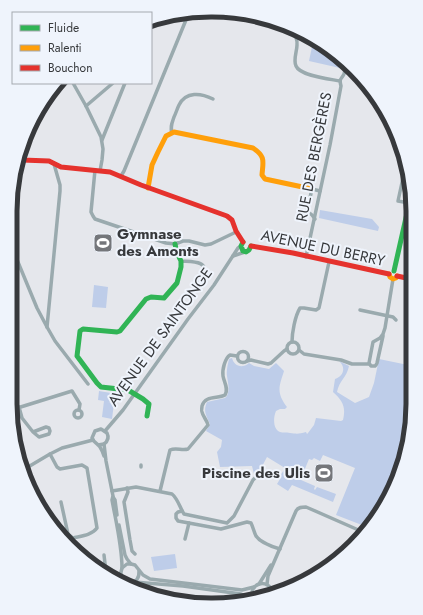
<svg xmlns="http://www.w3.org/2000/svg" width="423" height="615" viewBox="0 0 423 615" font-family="Jost,sans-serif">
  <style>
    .green { fill: #becde9 }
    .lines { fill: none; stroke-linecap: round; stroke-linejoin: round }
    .street { stroke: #9aaaae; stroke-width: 3.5 }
    .fast { stroke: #30b455; stroke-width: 5 }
    .slow { stroke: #ff9f0a; stroke-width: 5 }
    .jam { stroke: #e5322d; stroke-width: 5 }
    .street-bridge { stroke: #9aaaae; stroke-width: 3.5 }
    .labels { text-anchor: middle; stroke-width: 4; stroke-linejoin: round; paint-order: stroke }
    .street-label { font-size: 15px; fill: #37393c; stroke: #eff4fc }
    .poi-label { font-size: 15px; font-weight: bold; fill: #37393c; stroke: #eff4fc; text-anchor: start }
    .rim { fill: none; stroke: #37393c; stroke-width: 5 }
  </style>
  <rect width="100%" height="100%" fill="#e5e7ec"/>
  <g class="green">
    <polygon points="313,42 341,61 340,68 309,61"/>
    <polygon points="320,210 372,219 379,227 378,231 319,218"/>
    <polygon points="94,285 108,287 106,308 92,307"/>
    <path d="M232,358c2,8 10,11 17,5l5,3 15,3 7,-6 8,8c-5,16 -8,21 3,36l-2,2h-5l-4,2c-3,7 -3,18 4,21 3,1 6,0 10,1 7,1 9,1 16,-1l1,2 1,-1 6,-8 2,-7 25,3 2,-1c3,-13 0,-19 -10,-28l2,-13c9,-3 11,-12 4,-18l10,5c-2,11 -10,15 -12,26l18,11 14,-6 5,-14 5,-24 29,6 -1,4 5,2 1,32 -15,78 -31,46 -31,-12 19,-47 -32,-13 -3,6 -6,-3 -2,2 -3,-1 -7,17v1l-1,3 14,6 -1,3 1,1 2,-3 19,7 -3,8 -41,-17 -4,6 -11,-7 3,-5 -1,-1 6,-10 -18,-11 -9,17h-4l-2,-8 -32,1 -3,-15 4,-5 1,-7 -16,-9 4,-7c-4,-9 -7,-13 -3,-22l18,-4 2,-2c3,-7 1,-13 0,-20 -1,-5 1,-12 2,-17z"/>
    <polygon points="99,391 117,394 116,402 108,402 114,403 112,419 102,417 104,401 98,400"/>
    <polygon points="175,554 177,568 154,571 151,557"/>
  </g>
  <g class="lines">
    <g class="street">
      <path d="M295,30c-1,5 3,9 2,15 0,6 -4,15 -1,21 4,10 34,13 44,15"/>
      <polyline points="73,83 86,106 101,137 103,149 102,160 100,171"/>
      <polyline points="86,106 113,83"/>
      <path d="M172,133c-2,-6 0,-10 2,-16 2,-4 3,-8 5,-12 7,-14 22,-12 34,-6"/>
      <polyline points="102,140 125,83"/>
      <polyline points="406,164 398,201 409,203"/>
      <polyline points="95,170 91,212 93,216 95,219 166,243 175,244 183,241 189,241 205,245 211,244 236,232"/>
      <polyline points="121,176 124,171 188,15"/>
      <polyline points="315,219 312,215 307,211 312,189 320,191"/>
      <polyline points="13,250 37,308 47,327 55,341 88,384"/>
      <polyline points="233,256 245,252"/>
      <path d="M306,257l24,-112 11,-59c-2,-8 0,-6 3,-12 1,-3 1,-7 2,-10"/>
      <path d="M181,261c8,1 30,-1 21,14 -2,3 -5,7 -8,10"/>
      <polyline points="47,327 60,191 60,185 54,164"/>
      <polyline points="383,334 380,338 373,342 369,363 371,366 375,366 376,365 377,363 383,336 383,334 385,328 393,279"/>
      <circle cx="293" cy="348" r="6"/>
      <path d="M292,342c0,-9 3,-26 8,-34h4l12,2 3,-2 10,-46"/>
      <polyline points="299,350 304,354 341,360 352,364 369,364"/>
      <circle cx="243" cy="357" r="5.5"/>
      <polyline points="247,361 251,360 268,364 271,363 284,351 287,349"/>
      <polyline points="19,407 22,418 33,432 46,427 49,428 50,431 49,434 39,437 33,432"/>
      <circle cx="78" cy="414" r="4"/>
      <polyline points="11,410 72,391 80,404 79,410"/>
      <polyline points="105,431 123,410 188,319 214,285 238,248 241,246"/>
      <path d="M104,444l2,17 7,35 -1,4c4,22 10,46 10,68"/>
      <path d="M98,445l6,-1c4,-3 5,-7 3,-11l-6,-4 -6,2 -3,7c2,5 5,5 8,9 2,3 3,6 4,9"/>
      <path d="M50,454l7,13 3,2 22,-4 5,3 10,60c-5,7 -16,8 -24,10l-5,-4 -7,-32"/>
      <polyline points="141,465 141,467"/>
      <polyline points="23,470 50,454 62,448 93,440"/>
      <polyline points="127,488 128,492 124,502 130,540 132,551 135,554"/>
      <path d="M112,491l24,-4 36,7c6,5 8,14 12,20l43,9 7,-7 19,-36 2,-2"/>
      <path d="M160,491l10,-41c6,-3 12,1 18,-1l20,-24c-1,-5 -5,-8 -6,-13 -1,-1 0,-4 0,-6 3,-11 16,-7 23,-11 4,-6 -1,-13 -2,-19 -1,-6 2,-18 7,-21l7,1"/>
      <polyline points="113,497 115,500 117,515"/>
      <path d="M182,511l-4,1 -2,2v4l2,3 43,8 26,-7 4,1c2,4 3,9 5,13 4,6 17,11 24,13"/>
      <polyline points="119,525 125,555 127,559 131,564"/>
      <polyline points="60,533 67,531"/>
      <polyline points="73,538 75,551"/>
      <polyline points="185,539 189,523"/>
      <polyline points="104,555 106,572"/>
      <path d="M121,574c3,13 19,11 18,-3"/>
      <polyline points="119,580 122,568 127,564 131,564 135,565 143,575 150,579 242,590 254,587"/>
      <polyline points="134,582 183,586 241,594 252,599"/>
      <polyline points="259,584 271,565"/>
      <path d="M267,584l1,-8 3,-7 25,-58c2,-4 6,-4 10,-4l57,25"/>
      <path d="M253,599c-6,-16 16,-22 20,-6"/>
    </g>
    <g class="fast">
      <polyline points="243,242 241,246 243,251 246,252 249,250 251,246"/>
      <polyline points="394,271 410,200"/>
      <polyline points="147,416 149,404 143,399 128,390 101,387 97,383 77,356 80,331 83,329 117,332 120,331 146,299 151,297 164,298 177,283 181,267 181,261 177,253 175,244"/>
    </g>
    <g class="slow">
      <path d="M148,188l4,-23 6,-13 8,-16 8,-4 79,16c13,9 10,13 9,27l3,4 47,10"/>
      <polyline points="389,274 390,277 393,279 396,278 397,276"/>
    </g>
    <g class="jam">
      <polyline points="18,159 22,160 49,161 61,167 110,172 141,185 227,216 232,220 236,231 243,242"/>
      <polyline points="251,246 293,253 389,274"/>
      <polyline points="397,276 411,279"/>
    </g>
    <polyline class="street-bridge" points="360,310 393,317 396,320"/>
  </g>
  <defs>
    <symbol id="stadium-square" viewBox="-11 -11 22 22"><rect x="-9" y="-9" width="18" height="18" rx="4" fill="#74767a" stroke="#eff4fc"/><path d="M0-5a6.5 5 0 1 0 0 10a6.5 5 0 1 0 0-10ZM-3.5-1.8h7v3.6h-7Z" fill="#fff"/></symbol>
  </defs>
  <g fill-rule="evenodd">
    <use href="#stadium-square" x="92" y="232" width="22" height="22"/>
    <use href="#stadium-square" x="313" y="462" width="22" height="22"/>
  </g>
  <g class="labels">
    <g class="street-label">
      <text transform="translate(314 157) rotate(-79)" y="5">RUE DES BERGÈRES</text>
      <text transform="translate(323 248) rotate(12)" y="5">AVENUE DU BERRY</text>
      <text transform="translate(160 337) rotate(-54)" y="5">AVENUE DE SAINTONGE</text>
    </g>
    <g class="poi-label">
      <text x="117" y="239">Gymnase<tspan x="117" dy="17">des Amonts</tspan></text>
      <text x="310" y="478" text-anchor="end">Piscine des Ulis</text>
    </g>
  </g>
  <path d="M0 0H423V615H0ZM211 17H212A194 194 0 0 1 406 211V404A194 194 0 0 1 212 598H211A194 194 0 0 1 17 404V211A194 194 0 0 1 211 17Z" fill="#eff4fc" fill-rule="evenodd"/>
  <path class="rim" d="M211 17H212A194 194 0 0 1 406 211V404A194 194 0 0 1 212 598H211A194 194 0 0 1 17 404V211A194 194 0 0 1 211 17Z"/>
  <rect x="12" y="12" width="140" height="72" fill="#eff4fc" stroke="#a5a9af"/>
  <rect x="20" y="25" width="20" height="6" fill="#30b455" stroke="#a5a9af"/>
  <text x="48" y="32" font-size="12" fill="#37393c">Fluide</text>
  <rect x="20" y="45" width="20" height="6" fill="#ff9f0a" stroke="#a5a9af"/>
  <text x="48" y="52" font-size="12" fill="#37393c">Ralenti</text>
  <rect x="20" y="65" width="20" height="6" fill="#e5322d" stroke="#a5a9af"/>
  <text x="48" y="72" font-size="12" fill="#37393c">Bouchon</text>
</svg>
